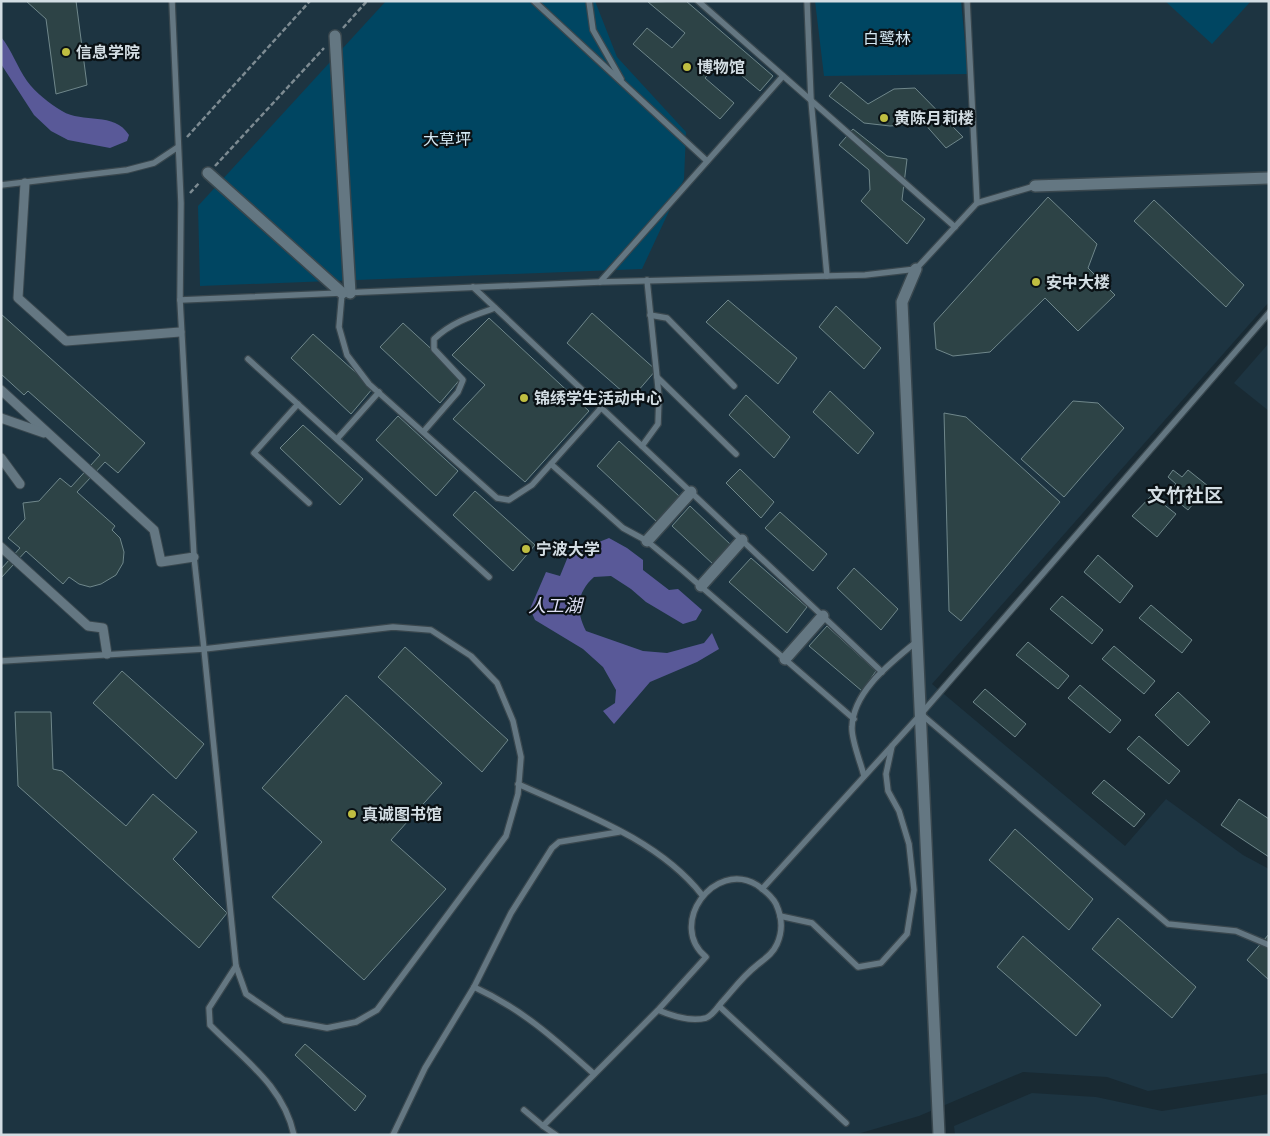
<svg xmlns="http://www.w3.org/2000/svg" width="1270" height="1136" viewBox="0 0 1270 1136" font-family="Raleway,'Noto Sans SC',sans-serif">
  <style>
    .built { fill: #1d3441 }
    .green { fill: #004662 }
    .water { fill: #595998 }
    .building { fill: #2d4346; stroke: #6f878b }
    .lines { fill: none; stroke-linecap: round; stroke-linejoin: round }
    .service-casing { stroke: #39474e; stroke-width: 8 }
    .pedestrian-casing { stroke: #39474e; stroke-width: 11 }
    .minor-casing { stroke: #39474e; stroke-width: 14 }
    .path { stroke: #7d8b92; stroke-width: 2.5; stroke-dasharray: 5 2.5; stroke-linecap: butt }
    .service { stroke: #647782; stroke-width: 5.5 }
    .pedestrian { stroke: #647782; stroke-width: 9 }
    .minor { stroke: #647782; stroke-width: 11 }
    .poi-dot { fill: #bfbe41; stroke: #0a1115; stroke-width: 2 }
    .labels { text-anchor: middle; stroke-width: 4.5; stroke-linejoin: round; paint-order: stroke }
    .park-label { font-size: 16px; fill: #d3e7f2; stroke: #0a1115 }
    .poi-label { font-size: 16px; font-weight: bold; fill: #d3dde3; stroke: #0a1115; text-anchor: start }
    .water-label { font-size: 18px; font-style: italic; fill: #dddef2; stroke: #0a1115 }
    .quarter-label { font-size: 19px; font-weight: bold; fill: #d3dde3; stroke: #0a1115 }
  </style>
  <rect width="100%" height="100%" fill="#192a33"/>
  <g class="built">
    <polygon points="1,1 1269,1 1269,302 932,684 1125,846 1166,799 1243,855 1269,869 1269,1073 1148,1091 1107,1077 1023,1072 919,1116 854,1135 1,1135"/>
    <polygon points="1269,343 1269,411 1234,383"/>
    <polygon points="1032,1093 1096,1097 1162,1111 1269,1094 1269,1135 955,1135 954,1126"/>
  </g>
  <g class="green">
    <polygon points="386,1 595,1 617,57 686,132 684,179 642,269 200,286 198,206"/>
    <polygon points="815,1 961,1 968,74 824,76"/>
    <polygon points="1165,1 1251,1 1212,44"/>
  </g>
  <g class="water">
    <path d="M1,37c11,13 16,30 26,44 9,12 22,22 35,30 21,13 52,0 67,24l-2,6 -17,7 -42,-8 -17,-9 -17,-16 -33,-51z"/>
    <path d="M609,538l18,10 16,12v10l26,20 9,-1 24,21 -6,10 -13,4 -37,-22 -15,-13 -20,-13 -17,1c-18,16 -18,34 -8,54l57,20 24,2 37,-10 8,-10 7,16 -22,13 -47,20 -36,42 -11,-13 12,-8 1,-13 -13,-23 -20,-18 -48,-29 -5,-11 16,-37 14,4 9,-22z"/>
  </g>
  <g class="building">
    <polygon points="26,1 76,1 87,85 56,94 46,19"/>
    <polygon points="686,1 773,76 760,91 722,59 705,78 734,103 720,119 633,44 647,28 672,48 685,33 648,2"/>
    <polygon points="841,82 868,104 894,89 915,88 963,137 946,148 916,114 904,125 890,126 864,123 829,96"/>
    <polygon points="853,129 887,156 907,159 902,200 925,219 907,244 861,201 870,190 869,170 839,145"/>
    <polygon points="1048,197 1097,244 1088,268 1115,295 1078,331 1045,298 990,352 953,356 936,349 934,323"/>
    <polygon points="1154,200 1244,285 1226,307 1134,221"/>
    <polygon points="728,300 797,358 778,384 706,322"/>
    <polygon points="836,306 881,348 864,369 819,327"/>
    <polygon points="592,313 656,370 631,399 567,343"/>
    <polygon points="1,314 145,443 118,473 105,462 77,492 115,526 112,530 120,538 124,552 123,563 116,575 101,584 90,587 79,584 69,577 63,584 26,551 1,578 1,569 20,548 8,538 25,519 23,503 39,501 60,478 71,487 100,455 28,391 24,395 1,374"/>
    <polygon points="489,318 589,411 525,482 453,419 485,385 452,355"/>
    <polygon points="403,323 462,377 440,403 380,347"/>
    <polygon points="313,334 373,388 351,414 291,358"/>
    <polygon points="830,391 874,433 858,454 813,412"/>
    <polygon points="746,395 790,437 774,458 729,415"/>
    <polygon points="1073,401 1098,403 1124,428 1064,497 1021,459"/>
    <polygon points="944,413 966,417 1060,502 961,621 949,611"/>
    <polygon points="398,416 458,471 436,496 376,440"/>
    <polygon points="303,425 363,479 340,505 280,448"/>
    <polygon points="619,441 679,496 657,522 597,466"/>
    <polygon points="740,469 774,502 761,518 726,483"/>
    <polygon points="1173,470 1182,477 1188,470 1208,486 1188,510 1168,494 1176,484 1168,477"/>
    <polygon points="475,491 535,545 513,571 453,515"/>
    <polygon points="1152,495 1176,514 1157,537 1132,516"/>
    <polygon points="690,506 731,545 714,565 672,526"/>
    <polygon points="780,512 827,554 813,571 765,528"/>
    <polygon points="1098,555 1133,586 1120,603 1084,572"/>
    <polygon points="751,558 807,607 787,633 729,582"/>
    <polygon points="854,568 898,609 881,630 837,588"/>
    <polygon points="1062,596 1103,630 1092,644 1050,609"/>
    <polygon points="1151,605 1192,640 1182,653 1139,618"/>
    <polygon points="827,626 876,671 862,691 809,646"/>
    <polygon points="1028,642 1069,676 1058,689 1016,655"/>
    <polygon points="1114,646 1155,681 1144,694 1102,659"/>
    <polygon points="405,647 508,740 482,772 378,677"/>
    <polygon points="122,671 204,744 176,779 93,703"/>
    <polygon points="1080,685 1121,720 1110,733 1068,698"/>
    <polygon points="985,689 1026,724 1015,737 973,702"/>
    <polygon points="1178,692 1210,722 1188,746 1155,715"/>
    <polygon points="346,695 442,783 391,840 446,889 364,980 272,897 322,842 262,788"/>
    <polygon points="15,712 51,712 53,769 62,771 126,826 153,794 197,832 173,859 227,913 199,948 18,786"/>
    <polygon points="1139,736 1180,771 1169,784 1127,749"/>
    <polygon points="1104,780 1145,814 1134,827 1092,793"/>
    <polygon points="1239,799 1269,819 1269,857 1221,825"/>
    <polygon points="1015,829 1093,899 1069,930 989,860"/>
    <polygon points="1118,918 1196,987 1172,1018 1092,949"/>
    <polygon points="1269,934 1269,980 1247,960"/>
    <polygon points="1023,936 1101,1005 1076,1036 997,967"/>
    <polygon points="305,1044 366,1096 355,1111 295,1055"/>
  </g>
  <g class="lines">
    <defs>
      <g id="service">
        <polyline points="172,1 181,203 180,300 600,282 865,275 916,269 977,203 1035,186"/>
        <polyline points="534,1 707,161"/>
        <polyline points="589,1 593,30 621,79"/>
        <polyline points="698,1 955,227"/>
        <polyline points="807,1 811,100 827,276"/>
        <polyline points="967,1 977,203"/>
        <polyline points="1,185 127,170 154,163 178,147"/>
        <polyline points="600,282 783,76"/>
        <polyline points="473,287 882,672"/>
        <polyline points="342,293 339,327 347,355 369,384 497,498 509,500 532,485 601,408"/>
        <polyline points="1269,313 921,714 1168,924 1236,931 1269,945"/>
        <polyline points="650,315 667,318 734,386"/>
        <polyline points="248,359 489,577"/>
        <polyline points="657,377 736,454"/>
        <polyline points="298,404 254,453 309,503"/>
        <path d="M424,431l34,-39 5,-12 -29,-31v-10c18,-17 38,-23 61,-31"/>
        <polyline points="337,439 379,392"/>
        <polyline points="642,446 658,424 659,397 647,280"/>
        <polyline points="551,464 623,528 647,541 682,570 854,719"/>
        <polygon points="393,627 431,630 471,656 497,683 513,721 521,757 518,794 506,836 377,1010 356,1022 327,1028 284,1020 246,994 236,966 204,649"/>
        <polyline points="1,661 204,649 194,557 180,300"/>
        <path d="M864,776c-3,-13 -13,-36 -12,-49 1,-36 39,-64 64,-85"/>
        <path d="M518,784c64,29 140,55 184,111"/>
        <polyline points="762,889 920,715"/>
        <polyline points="780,916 812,923 858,967 881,963 907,934 914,890 909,844 899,811 888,791 886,774 892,746"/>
        <path d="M236,966l-27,42 1,17c34,35 73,60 84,110"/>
        <path d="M474,987c48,22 81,52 120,87"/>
        <polyline points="719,1006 846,1123"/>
        <polyline points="524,1110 543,1126"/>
        <polyline points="393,1135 425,1068 474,987 511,913 552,848 559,842 619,832"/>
        <path d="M556,1135l-13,-9 115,-116 48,-53c-39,-32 8,-98 51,-72 7,5 15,11 19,19 6,13 7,27 1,40 -5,11 -13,15 -21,22 -13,10 -23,24 -34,36 -4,5 -10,14 -16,16 -15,4 -34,-2 -48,-8"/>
      </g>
      <g id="pedestrian">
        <polyline points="25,183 18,298 66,341 180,332"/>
        <polyline points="1,390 154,530 161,562 194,557"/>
        <polyline points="1,418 44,433"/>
        <polyline points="1,458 20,484"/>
        <polyline points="1,547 88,626 103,628 107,654"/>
      </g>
      <g id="minor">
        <polyline points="335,36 350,293"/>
        <polyline points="208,173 342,293"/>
        <polyline points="1035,186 1269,178"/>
        <polyline points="916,269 902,302 939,1135"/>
        <polyline points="647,541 691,492"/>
        <polyline points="701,586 742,540"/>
        <polyline points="785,659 823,616"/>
      </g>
    </defs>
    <use href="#service" class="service-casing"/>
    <use href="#pedestrian" class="pedestrian-casing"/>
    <use href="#minor" class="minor-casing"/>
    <g class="path">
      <polyline points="343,28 367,1"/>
      <polyline points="187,137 310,1"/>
      <polyline points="215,166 324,48"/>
      <polyline points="190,193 200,182"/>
    </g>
    <use href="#service" class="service"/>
    <use href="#pedestrian" class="pedestrian"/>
    <use href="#minor" class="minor"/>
  </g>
  <g class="poi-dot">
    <circle cx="66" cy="52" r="5"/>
    <circle cx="687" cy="67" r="5"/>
    <circle cx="884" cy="118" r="5"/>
    <circle cx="1036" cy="282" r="5"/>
    <circle cx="524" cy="398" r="5"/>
    <circle cx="526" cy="549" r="5"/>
    <circle cx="352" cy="814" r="5"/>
  </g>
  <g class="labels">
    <g class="park-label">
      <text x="887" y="44">白鹭林</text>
      <text x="447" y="145">大草坪</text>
    </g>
    <g class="poi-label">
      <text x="76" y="58">信息学院</text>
      <text x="697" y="73">博物馆</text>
      <text x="894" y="124">黄陈月莉楼</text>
      <text x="1046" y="288">安中大楼</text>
      <text x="534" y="404">锦绣学生活动中心</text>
      <text x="536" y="555">宁波大学</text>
      <text x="362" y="820">真诚图书馆</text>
    </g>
    <g class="water-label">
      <text x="555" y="612">人工湖</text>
    </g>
    <g class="quarter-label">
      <text x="1185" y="502">文竹社区</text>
    </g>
  </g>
  <rect width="1270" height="1136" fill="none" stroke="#d3dde3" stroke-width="5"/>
</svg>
